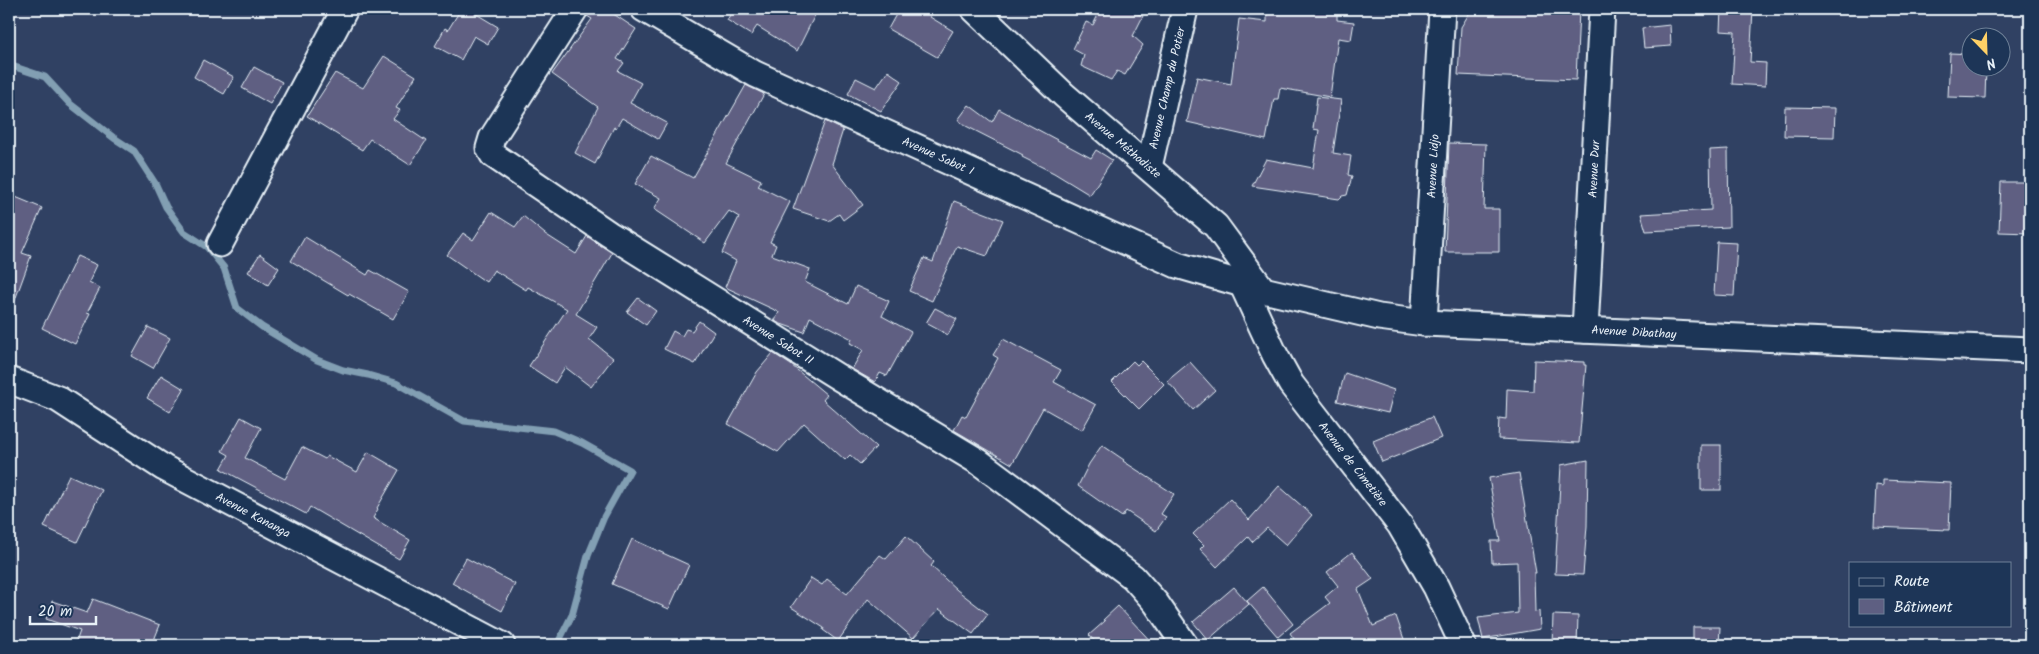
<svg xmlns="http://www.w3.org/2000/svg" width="2039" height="654" viewBox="0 0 2039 654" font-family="Kalam,sans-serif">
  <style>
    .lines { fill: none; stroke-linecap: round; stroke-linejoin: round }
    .stream { stroke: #829fb3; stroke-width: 7 }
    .building { fill: #5e5f82; stroke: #e8f1f8 }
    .minor-casing { stroke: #e8f1f8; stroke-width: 29 }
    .minor { stroke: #1d3557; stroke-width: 25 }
    .labels { text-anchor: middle; stroke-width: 4; stroke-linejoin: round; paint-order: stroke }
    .street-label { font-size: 12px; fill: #e8f1f8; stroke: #1d3557 }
  </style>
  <rect width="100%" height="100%" fill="#304163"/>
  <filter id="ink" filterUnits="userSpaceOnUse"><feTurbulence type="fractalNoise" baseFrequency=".02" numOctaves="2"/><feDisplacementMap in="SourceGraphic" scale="10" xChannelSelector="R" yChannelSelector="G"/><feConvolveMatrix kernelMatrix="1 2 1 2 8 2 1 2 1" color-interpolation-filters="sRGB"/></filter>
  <g filter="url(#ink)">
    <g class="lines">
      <polyline class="stream" points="9,65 45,77 69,103 114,138 134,151 156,185 166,207 184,232 207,247 224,268 237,308 262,327 317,360 343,370 368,375 396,383 464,421 554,431 582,443 630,470 604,517 588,556 572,615 557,645"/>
    </g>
    <g class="building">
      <polygon points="461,9 468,9 498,27 488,44 474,36 461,60 435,46 445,28 448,30"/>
      <polygon points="589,9 606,9 636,29 617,59 624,63 618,71 641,83 630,103 667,123 658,139 622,118 616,128 614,127 595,164 575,153 598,107 552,74 592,19 587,16"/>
      <polygon points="730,9 818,9 797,51 757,26 751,35 727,20 733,10"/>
      <polygon points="899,9 934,9 930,17 953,31 937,57 888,29"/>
      <polygon points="1101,9 1126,9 1143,16 1133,36 1143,45 1125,75 1117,71 1111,80 1081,66 1084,55 1073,49 1086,22 1093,25"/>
      <polygon points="1267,9 1337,9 1337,20 1354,22 1351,40 1338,38 1330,97 1280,88 1278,99 1274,99 1266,140 1187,122 1197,77 1231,84 1239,19 1267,22"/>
      <polygon points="1472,9 1579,9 1576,80 1458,75 1461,27"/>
      <polygon points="1721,9 1753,9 1750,62 1766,63 1765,86 1732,84 1735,32 1720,31"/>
      <polygon points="1670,25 1671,46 1644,48 1642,28"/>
      <polygon points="1950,53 1972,54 1972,68 1986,68 1985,98 1948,97"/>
      <polygon points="384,56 416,76 396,108 400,110 393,119 426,141 410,165 370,139 362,150 307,116 335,73 363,88"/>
      <polygon points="203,60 234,77 224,94 194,77"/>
      <polygon points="254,67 282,82 270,104 242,88"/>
      <polygon points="888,71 902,81 881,111 848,94 856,78 876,88"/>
      <polygon points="746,85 764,94 726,163 761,180 758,186 790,202 770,242 776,245 772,255 810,269 805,282 848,304 856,286 889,301 882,316 911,332 887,376 880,373 875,382 852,369 863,350 850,343 852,339 810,317 804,332 778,323 775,321 779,312 725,287 736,261 722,253 739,217 729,211 705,243 654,209 661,198 635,184 651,156 693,178"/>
      <polygon points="1317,97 1341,100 1333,153 1351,156 1348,175 1352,176 1347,195 1342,196 1339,199 1252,186 1266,159 1313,168 1319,130 1313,129"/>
      <polygon points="969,105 992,122 999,109 1091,158 1096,150 1112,160 1090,195 1054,173 1022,157 1023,155 966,126 958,120"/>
      <polygon points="1785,107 1835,108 1834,137 1784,136"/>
      <polygon points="825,121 843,130 832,164 863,205 843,220 839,214 829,221 793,209"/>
      <polygon points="1449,143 1486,144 1484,209 1499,209 1499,252 1445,252"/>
      <polygon points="1728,149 1729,227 1646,231 1641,214 1711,210 1710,150"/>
      <polygon points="2001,182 2030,182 2030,233 1999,232"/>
      <polygon points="13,196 42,208 22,253 31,256 11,311 9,310 9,206"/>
      <polygon points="954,201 1003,220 987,256 957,246 932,301 909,291 924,258 933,262"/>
      <polygon points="491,212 515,227 523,216 545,234 576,254 587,236 612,253 576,314 597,327 589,339 613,358 591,387 565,367 555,383 529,366 567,309 528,287 526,290 494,270 486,282 447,255 463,233 473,240"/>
      <polygon points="305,237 367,275 370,270 409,292 393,319 349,294 348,295 291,261"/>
      <polygon points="1717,242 1737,243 1734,296 1714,295"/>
      <polygon points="260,254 279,268 268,285 248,272"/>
      <polygon points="77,256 97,265 89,282 100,288 87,313 90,314 75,344 42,328"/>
      <polygon points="638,298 656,311 646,325 627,312"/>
      <polygon points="935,308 957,319 948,335 926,323"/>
      <polygon points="699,321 714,332 695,364 664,349 673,331 682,336 686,329 692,331"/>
      <polygon points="148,327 170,338 153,368 132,356"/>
      <polygon points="1003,339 1061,370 1054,382 1096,405 1082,430 1043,408 1012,464 954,430 962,415 966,417 998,358 993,355"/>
      <polygon points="773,353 791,365 827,395 823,400 876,447 860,464 850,455 845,460 804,423 778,452 728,424 757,372"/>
      <polygon points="1534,360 1584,362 1584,365 1586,365 1579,443 1498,439 1499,418 1506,419 1507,389 1533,391"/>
      <polygon points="1133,361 1137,365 1141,361 1164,384 1139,409 1112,382"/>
      <polygon points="1190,362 1215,390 1193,410 1167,381"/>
      <polygon points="1345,373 1394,390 1388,413 1337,401"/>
      <polygon points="161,375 184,389 170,412 147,398"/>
      <polygon points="241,417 261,428 245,458 285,479 302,447 325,459 327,456 357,472 368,452 399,470 377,508 378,509 373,518 410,540 399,559 310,507 306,514 221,469 229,455 222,451"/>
      <polygon points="1432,417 1441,438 1382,462 1373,441"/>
      <polygon points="1102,445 1124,460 1123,461 1174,494 1161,514 1166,517 1156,531 1126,511 1122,517 1078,486 1089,464"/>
      <rect x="1701" y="445" width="20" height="45"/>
      <polygon points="1588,460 1587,526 1583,575 1555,574 1561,465"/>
      <polygon points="1519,473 1536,573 1534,573 1535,612 1539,611 1540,629 1483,639 1478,618 1518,613 1517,562 1492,563 1491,541 1500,541 1489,478"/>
      <polygon points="69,475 102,490 77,542 44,527"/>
      <polygon points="1883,480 1951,483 1949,530 1874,527 1876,485 1883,486"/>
      <polygon points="1279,486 1312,515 1286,545 1267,528 1252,542 1248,537 1217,567 1200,549 1204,545 1193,534 1230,499 1249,520"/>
      <polygon points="906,536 934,562 931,566 957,590 988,614 973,634 939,609 913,638 868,599 838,641 823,630 824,628 791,607 811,578 822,585 827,579 847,594 880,555 886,559"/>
      <polygon points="632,539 689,565 669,609 612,584"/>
      <polygon points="1352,552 1373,579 1358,589 1373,626 1396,616 1406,645 1298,645 1290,633 1330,603 1325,597 1338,586 1327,572"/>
      <polygon points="466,558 515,584 502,611 452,583"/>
      <polygon points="1234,587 1249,604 1208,640 1193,622"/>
      <polygon points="1263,587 1293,624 1278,637 1247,601"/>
      <polygon points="93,599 160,625 152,645 124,645 107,639 104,645 75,645 80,631 46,619 52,601 87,613"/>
      <polygon points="1118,606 1154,645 1098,645 1089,635 1105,621 1103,620"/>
      <polygon points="1553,615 1578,616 1577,645 1552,645"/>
      <polygon points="1693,627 1720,627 1719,645 1693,645"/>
    </g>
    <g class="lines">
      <defs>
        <g id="minor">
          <polyline points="575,9 492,138 489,148 493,155 609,234 838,377 979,462 1133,577 1156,603 1185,645"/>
          <polyline points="644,9 755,74 1177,265 1263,290 1379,317 1424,323 2030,350"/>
          <polyline points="974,9 1064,95 1216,226 1263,290"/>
          <polyline points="1149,167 1185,9"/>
          <polyline points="220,244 345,9"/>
          <polyline points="1242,284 1275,355 1291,384 1400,525 1436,587 1463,645"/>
          <polyline points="1424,323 1442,9"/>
          <polyline points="1585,330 1602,9"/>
          <polyline points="9,380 58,399 164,468 502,645"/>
        </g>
      </defs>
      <use href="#minor" class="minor-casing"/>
      <use href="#minor" class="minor"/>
    </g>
  </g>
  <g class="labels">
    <g class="street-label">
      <text transform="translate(1167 88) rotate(-77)" y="4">Avenue Champ du Potier</text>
      <text transform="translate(1123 145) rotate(40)" y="4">Avenue Méthodiste</text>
      <text transform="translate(938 156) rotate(24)" y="4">Avenue Sabot I</text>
      <text transform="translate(1433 166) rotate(-87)" y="4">Avenue Lidjo</text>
      <text transform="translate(1594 169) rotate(-87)" y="4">Avenue Dur</text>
      <text transform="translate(1634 332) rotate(3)" y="4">Avenue Dibathay</text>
      <text transform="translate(778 340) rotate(32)" y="4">Avenue Sabot II</text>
      <text transform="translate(1353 464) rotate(52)" y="4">Avenue de Cimetière</text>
      <text transform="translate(253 515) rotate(28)" y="4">Avenue Kananga</text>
    </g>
  </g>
  <rect width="2039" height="654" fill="none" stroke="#1d3557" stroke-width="30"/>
  <rect x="15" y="15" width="2009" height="624" fill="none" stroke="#e8f1f8" stroke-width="2" filter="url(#ink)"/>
  <rect x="1849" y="562" width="162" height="65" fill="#1d3557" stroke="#6e8097"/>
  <rect x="1859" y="578" width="25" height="8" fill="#1d3557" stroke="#6e8097"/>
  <text x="1894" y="586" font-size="15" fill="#e8f1f8">Route</text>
  <rect x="1859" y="599" width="25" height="15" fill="#5e5f82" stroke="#6e8097"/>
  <text x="1894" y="612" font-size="15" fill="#e8f1f8">Bâtiment</text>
  <g transform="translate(1986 52) rotate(157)"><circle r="24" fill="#1d3557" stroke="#6e8097"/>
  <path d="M0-4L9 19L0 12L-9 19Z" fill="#ffd166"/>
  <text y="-8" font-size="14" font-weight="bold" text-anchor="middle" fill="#e8f1f8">N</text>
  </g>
  <path d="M30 616v8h66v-8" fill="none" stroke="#e8f1f8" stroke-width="2.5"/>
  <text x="38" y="616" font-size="15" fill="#e8f1f8" stroke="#1d3557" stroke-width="4" paint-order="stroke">20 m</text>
</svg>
